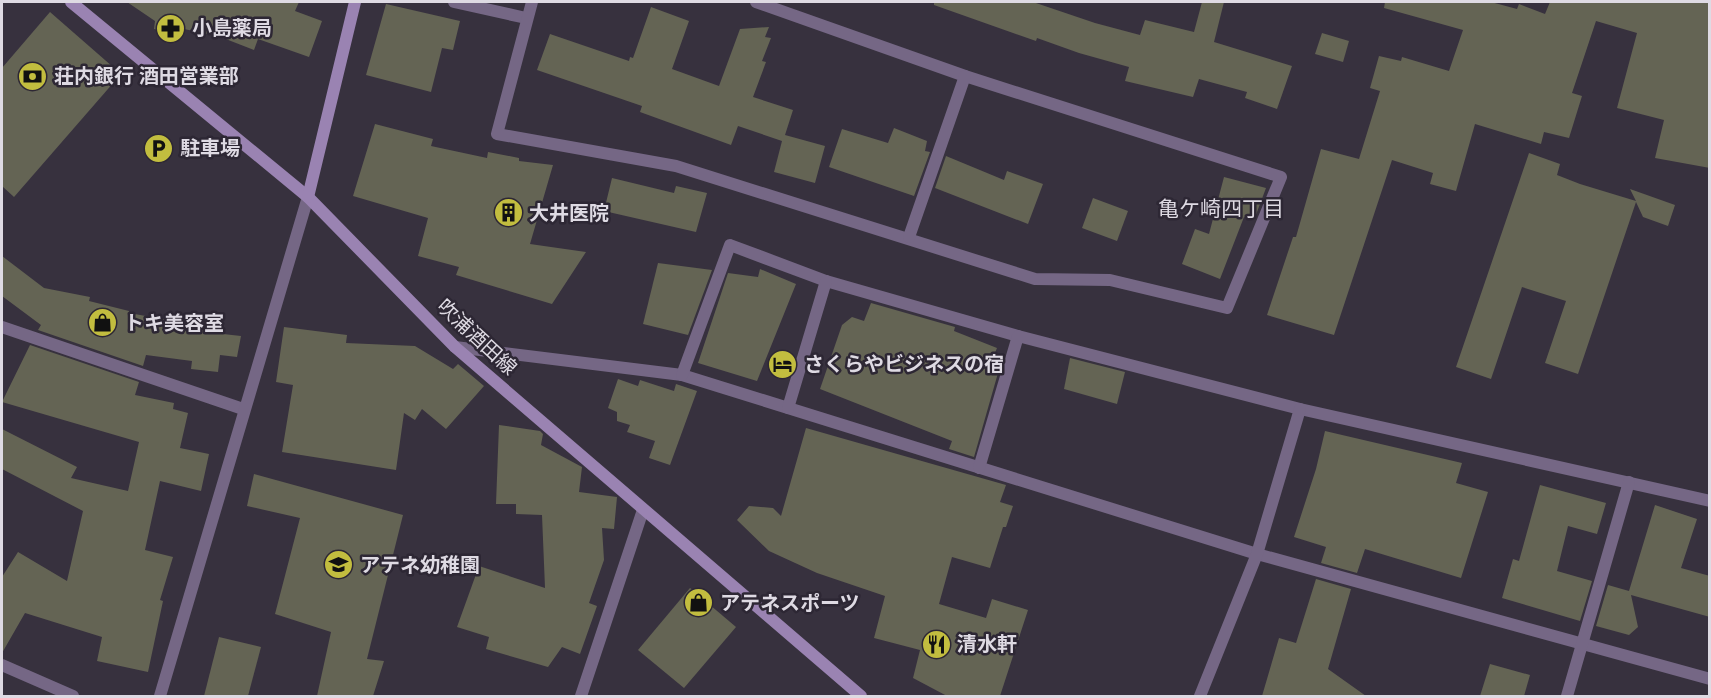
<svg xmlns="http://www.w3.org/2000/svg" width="1711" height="698" viewBox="0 0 1711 698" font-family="Merriweather,'Noto Sans JP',serif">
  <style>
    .building { fill: #646454 }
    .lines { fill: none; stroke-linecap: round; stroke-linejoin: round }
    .street { stroke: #756785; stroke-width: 12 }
    .secondary { stroke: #9a83b2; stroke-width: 12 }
    .labels { text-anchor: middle; stroke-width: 5; stroke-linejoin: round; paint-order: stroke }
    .poi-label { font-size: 20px; font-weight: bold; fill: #dedae3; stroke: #2d2734; text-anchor: start }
    .street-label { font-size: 20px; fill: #dedae3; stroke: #2d2734 }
    .neighbourhood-label { font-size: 21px; fill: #dedae3; stroke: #2d2734 }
  </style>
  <rect width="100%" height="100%" fill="#37313e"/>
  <g class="building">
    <polygon points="127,2 299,2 295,11 322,21 309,57 258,39 254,50 218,36 179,28 178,34 154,29 155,21"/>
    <polygon points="934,2 1033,2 1095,23 1140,35 1145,20 1194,32 1202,2 1224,2 1214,42 1292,66 1277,109 1245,98 1247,92 1199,79 1193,97 1125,81 1129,67 1079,53 1037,38 1036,41 934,5"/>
    <polygon points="1385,2 1491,2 1517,9 1519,4 1545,14 1550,2 1710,2 1710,168 1655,158 1664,120 1617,108 1637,33 1596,21 1572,93 1582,96 1569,138 1544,132 1541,144 1475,124 1456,191 1430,184 1433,173 1392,160 1334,335 1267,315 1293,237 1296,237 1321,149 1359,159 1380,91 1370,88 1379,56 1401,61 1402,57 1449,71 1463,30 1384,8"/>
    <polygon points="386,4 460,21 453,50 442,48 431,92 366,75"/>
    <polygon points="651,7 689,21 672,69 719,86 740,29 769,27 765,37 771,38 762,61 766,62 753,97 793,110 785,135 825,146 815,183 774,172 782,141 738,126 731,145 640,112 642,106 537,70 550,34 629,61 630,57 633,58"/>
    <polygon points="50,12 121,74 14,197 2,186 2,68"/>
    <polygon points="1322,33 1349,41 1343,62 1315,54"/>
    <polygon points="375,124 433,139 431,146 487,158 488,152 519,158 519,161 553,165 530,244 586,252 552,304 456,275 459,267 418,256 428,218 353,196"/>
    <polygon points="894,128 927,141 925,151 930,152 914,196 829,167 842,129 888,143"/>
    <polygon points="1529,153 1560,164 1557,175 1580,184 1636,201 1630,189 1675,205 1668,226 1643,217 1636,202 1578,374 1545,363 1566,301 1522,287 1491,379 1456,367"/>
    <polygon points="946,156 1004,180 1007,171 1043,184 1028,224 935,188"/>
    <polygon points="1224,177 1266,188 1254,220 1244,217 1220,279 1182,264 1195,229 1209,234"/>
    <polygon points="612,178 674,193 676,186 707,193 696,232 604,211"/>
    <polygon points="1093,198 1128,211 1117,241 1082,228"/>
    <polygon points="2,256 44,288 90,297 89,301 129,311 129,313 224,330 223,334 241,336 237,357 220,355 218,372 191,369 192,361 146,355 143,366 38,330 41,325 2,296"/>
    <polygon points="658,263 712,270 688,335 643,324"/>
    <polygon points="760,269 796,284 757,381 698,363 728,273 758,277"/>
    <polygon points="871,303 955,327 954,331 997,348 988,370 998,373 974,457 949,449 952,441 820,389 842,325 852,317 864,321"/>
    <polygon points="284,327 347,335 346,343 415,346 453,369 458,364 484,386 446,429 422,409 415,420 404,413 396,470 282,452 293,385 276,382"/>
    <polygon points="30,345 139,382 135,395 174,403 173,409 188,413 180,448 209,454 201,491 160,481 145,550 173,557 160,600 163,601 148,672 97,661 102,637 25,613 2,653 2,577 18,552 67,581 83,511 2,469 2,429 77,467 71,478 128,491 139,442 2,402"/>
    <polygon points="1070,358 1125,372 1117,404 1064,389"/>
    <polygon points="618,379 638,386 640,380 674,391 676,384 697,391 670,465 649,458 655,441 627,432 630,425 617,421 617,412 608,408"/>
    <polygon points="499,425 540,431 543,434 541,445 582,467 579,492 617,497 614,529 602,528 604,560 589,603 597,606 580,654 562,647 548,667 486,649 489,637 457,627 479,566 545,588 542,515 516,514 516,504 496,504"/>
    <polygon points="806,428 1006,485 1000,502 1013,506 1006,527 1003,527 990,568 952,557 939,604 986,618 992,599 1028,610 1000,696 947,696 913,678 920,650 874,638 885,596 817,573 769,551 737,520 749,506 773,508 781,516"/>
    <polygon points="1325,431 1462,463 1456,483 1488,492 1461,578 1365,549 1357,573 1321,563 1326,547 1294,537 1316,469"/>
    <polygon points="254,474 403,515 367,659 384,661 373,696 317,696 331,632 275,614 300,518 247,506"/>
    <polygon points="1540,485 1606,503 1597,534 1568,526 1557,571 1592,581 1580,621 1502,598 1513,559 1519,561"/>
    <polygon points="1655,505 1697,519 1681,568 1710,576 1710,617 1631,595 1638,627 1629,635 1596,626 1608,585 1629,591"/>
    <polygon points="1316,579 1351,589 1328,669 1366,696 1262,696 1279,638 1296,643"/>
    <polygon points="690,588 736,627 684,688 638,650"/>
    <polygon points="219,637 261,647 248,696 204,696"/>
    <polygon points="1490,664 1530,675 1524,696 1480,696"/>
  </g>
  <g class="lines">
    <g class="street">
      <polyline points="454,2 526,18"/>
      <polyline points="532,2 497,134 676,166 1035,279 1110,280 1227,308 1281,177 965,76 756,2"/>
      <polyline points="909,237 965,76"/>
      <polyline points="2,327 243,409"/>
      <polyline points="455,347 682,375 1257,554 1710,679"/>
      <polyline points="682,375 730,245 826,281 1018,336"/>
      <polyline points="788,408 826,281"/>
      <polyline points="979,468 1018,336 1300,409 1710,501"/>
      <polyline points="2,665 73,696"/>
      <polyline points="160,696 308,197"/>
      <polyline points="581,696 643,510"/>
      <polyline points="1200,696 1257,554 1300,409"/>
      <polyline points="1567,696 1629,482"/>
    </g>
    <g class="secondary">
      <polyline points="71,2 308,197 455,347 861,696"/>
      <polyline points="308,197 355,2"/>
    </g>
  </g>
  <defs>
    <symbol id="pharmacy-disc" viewBox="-11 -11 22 22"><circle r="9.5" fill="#c2bd3f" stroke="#2d2734"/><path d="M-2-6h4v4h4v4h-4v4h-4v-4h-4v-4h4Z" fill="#111"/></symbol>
    <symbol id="bank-disc" viewBox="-11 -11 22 22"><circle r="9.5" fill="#c2bd3f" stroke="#2d2734"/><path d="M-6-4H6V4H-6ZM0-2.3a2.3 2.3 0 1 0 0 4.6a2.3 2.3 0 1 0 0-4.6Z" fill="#111"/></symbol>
    <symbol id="parking-disc" viewBox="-11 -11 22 22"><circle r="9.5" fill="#c2bd3f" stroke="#2d2734"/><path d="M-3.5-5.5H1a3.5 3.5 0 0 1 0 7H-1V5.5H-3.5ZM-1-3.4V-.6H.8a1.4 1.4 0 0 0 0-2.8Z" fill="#111"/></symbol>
    <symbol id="building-disc" viewBox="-11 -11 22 22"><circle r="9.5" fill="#c2bd3f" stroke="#2d2734"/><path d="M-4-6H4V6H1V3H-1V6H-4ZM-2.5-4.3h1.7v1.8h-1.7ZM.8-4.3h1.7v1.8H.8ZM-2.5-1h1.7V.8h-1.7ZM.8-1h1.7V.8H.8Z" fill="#111"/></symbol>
    <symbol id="shop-disc" viewBox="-11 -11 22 22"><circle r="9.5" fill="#c2bd3f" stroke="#2d2734"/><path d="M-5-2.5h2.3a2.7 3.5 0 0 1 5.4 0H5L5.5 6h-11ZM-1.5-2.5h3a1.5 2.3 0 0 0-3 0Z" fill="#111"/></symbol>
    <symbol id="hotel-disc" viewBox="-11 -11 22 22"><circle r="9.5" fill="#c2bd3f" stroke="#2d2734"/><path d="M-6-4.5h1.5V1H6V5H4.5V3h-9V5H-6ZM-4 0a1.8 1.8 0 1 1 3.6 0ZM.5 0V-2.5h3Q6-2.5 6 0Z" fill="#111"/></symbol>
    <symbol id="school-disc" viewBox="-11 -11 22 22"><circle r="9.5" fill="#c2bd3f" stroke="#2d2734"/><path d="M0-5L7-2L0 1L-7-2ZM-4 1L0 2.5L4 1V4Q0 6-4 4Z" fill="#111"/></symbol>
    <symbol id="restaurant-disc" viewBox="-11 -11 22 22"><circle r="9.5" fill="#c2bd3f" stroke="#2d2734"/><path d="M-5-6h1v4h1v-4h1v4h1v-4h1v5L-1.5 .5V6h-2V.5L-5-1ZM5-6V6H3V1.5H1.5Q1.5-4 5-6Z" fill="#111"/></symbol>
  </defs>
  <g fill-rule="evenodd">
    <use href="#pharmacy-disc" x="154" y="12" width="33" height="33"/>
    <use href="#bank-disc" x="16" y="60" width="33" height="33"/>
    <use href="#parking-disc" x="142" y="132" width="33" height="33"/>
    <use href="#building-disc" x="492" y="196" width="33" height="33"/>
    <use href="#shop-disc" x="86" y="306" width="33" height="33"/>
    <use href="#hotel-disc" x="766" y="348" width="33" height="33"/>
    <use href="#school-disc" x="322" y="548" width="33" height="33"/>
    <use href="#shop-disc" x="682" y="586" width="33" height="33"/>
    <use href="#restaurant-disc" x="920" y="628" width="33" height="33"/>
  </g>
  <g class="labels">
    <g class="poi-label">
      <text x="192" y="35">小島薬局</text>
      <text x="54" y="83">荘内銀行 酒田営業部</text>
      <text x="180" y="155">駐車場</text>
      <text x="529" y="220">大井医院</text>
      <text x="124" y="330">トキ美容室</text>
      <text x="804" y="371">さくらやビジネスの宿</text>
      <text x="360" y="572">アテネ幼稚園</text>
      <text x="720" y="610">アテネスポーツ</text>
      <text x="957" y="651">清水軒</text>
    </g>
    <g class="street-label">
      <text transform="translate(477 337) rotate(43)" y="7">吹浦酒田線</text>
    </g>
    <g class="neighbourhood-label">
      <text x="1221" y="216">亀ケ崎四丁目</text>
    </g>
  </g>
  <rect width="1711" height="698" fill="none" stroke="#dedae3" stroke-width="6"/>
</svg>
